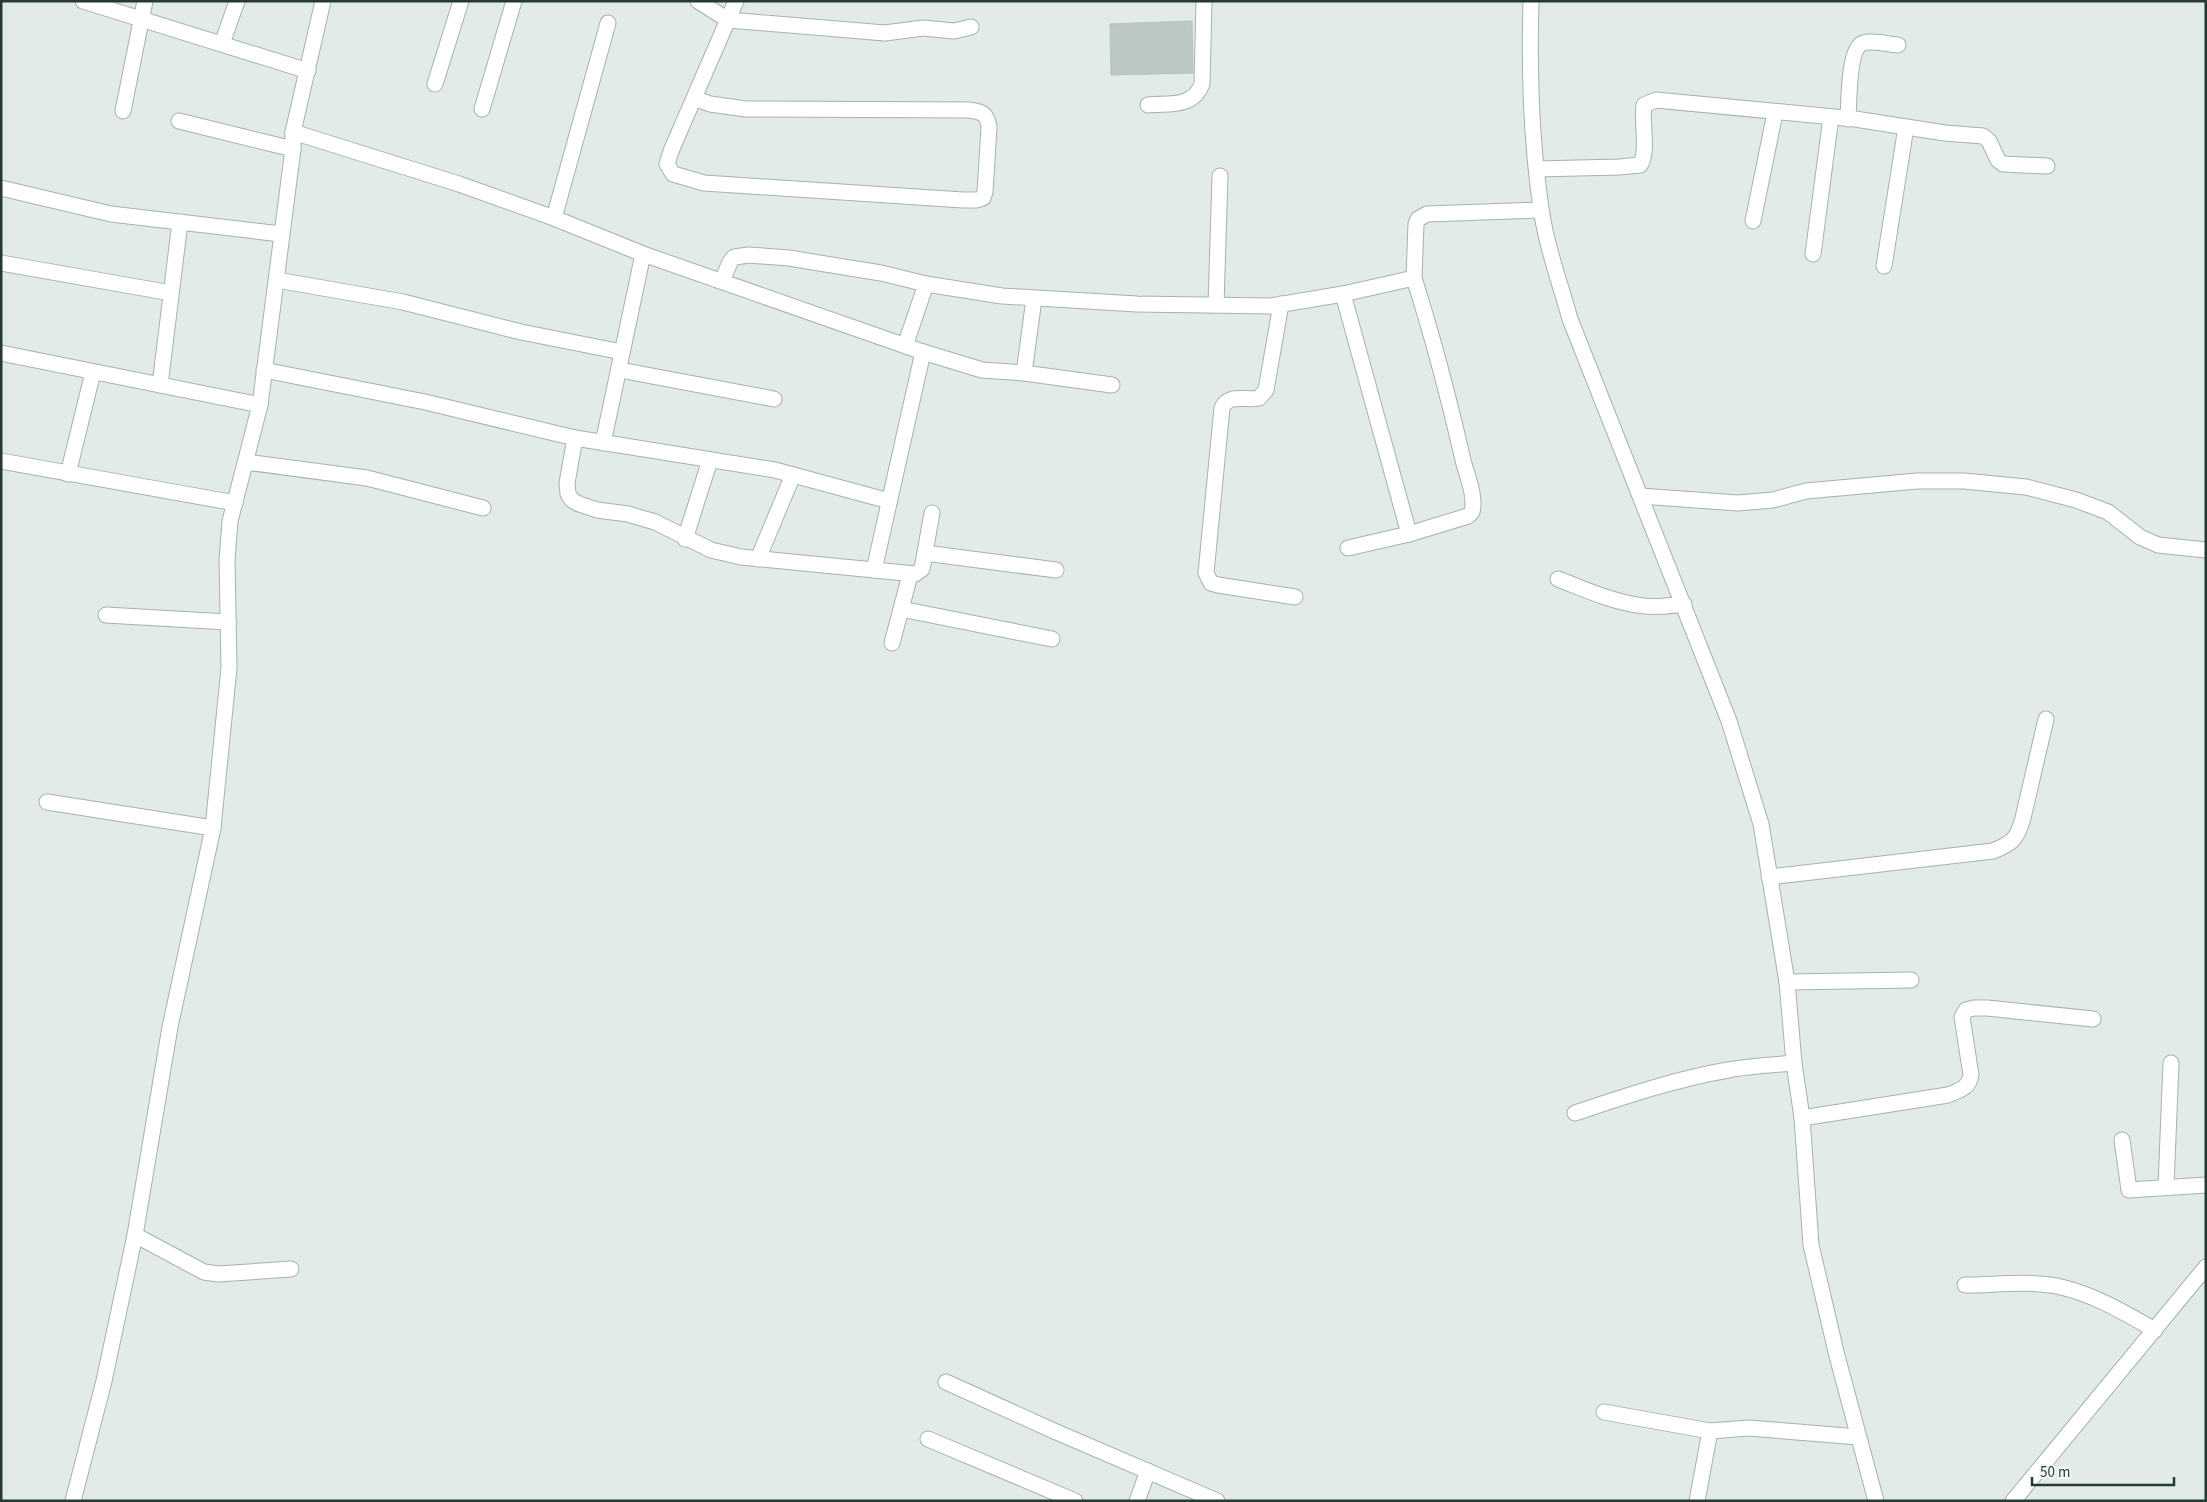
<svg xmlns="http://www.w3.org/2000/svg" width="2207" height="1502" viewBox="0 0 2207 1502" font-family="'Source Sans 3',sans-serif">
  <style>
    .building { fill: #bbc8c3; stroke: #b5c4bd }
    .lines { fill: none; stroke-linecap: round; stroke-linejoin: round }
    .minor-casing { stroke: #a5b2ad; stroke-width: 17 }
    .tertiary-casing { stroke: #a5b2ad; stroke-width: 17 }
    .minor { stroke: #fff; stroke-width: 15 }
    .tertiary { stroke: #fff; stroke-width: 15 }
  </style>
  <rect width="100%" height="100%" fill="#e2ebe7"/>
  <polygon class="building" points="1192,21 1193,73 1111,75 1110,24"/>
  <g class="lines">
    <defs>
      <g id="minor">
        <polyline points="83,1 308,71"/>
        <polyline points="698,1 728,20 885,33 923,28 954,31 971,27"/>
        <polyline points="222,44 237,1"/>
        <polyline points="435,84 461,1"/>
        <path d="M694,98l16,6 36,5 223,1c13,2 18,3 20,17l-4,65 -2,6 -6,2h-14l-259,-17 -31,-9 -6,-10 4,-13 65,-150"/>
        <path d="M1148,105c22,-2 45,3 54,-21l2,-83"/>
        <polyline points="482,109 514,1"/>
        <polyline points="123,111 145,1"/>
        <path d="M1848,119c1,-15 0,-71 15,-76 9,-3 25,1 35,2"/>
        <polyline points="179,121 293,149"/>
        <polyline points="293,132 459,184 554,218 643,254 923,352 982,370 1024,373"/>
        <path d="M1537,169l82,-2 21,-2c9,-11 1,-45 4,-60l12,-5 199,19 90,14 38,3 6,5 9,19 5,4 44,2"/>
        <polyline points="1,188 111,214 281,234"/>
        <polyline points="554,218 608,23"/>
        <polyline points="1753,221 1775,113"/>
        <polyline points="1813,254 1831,117"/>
        <polyline points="1,263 171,293"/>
        <polyline points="1884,266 1906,127"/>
        <polyline points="277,280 403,302 521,332 622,352"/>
        <polyline points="722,281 730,262 734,257 749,255 789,258 881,273 926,284 1002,296 1137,304 1271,306 1343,294 1414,278 1416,224 1418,219 1427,214 1541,210"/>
        <polyline points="1343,294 1409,534"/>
        <polyline points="1034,299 1024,373 1112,385"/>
        <path d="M1281,304l-15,86 -7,8c-13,3 -31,-5 -37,10l-16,165 5,10 7,2 77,12"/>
        <polyline points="1216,305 1220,176"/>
        <polyline points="905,346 926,284"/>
        <polyline points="1,353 260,405"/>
        <polyline points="264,370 425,402 575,438 775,470 889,501"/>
        <polyline points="620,370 774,399"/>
        <polyline points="160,385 180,222"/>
        <polyline points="575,438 567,483 568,494 572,500 579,504 597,510 628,514 655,522 711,550 741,557 915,574 922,569 932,513"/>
        <polyline points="603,443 643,254"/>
        <polyline points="1,461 235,503"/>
        <polyline points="246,462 367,478 483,508"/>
        <polyline points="68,474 93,372"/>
        <polyline points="1640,496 1738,503 1773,500 1806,491 1917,481 1964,481 2026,487 2076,500 2108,512 2140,537 2158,545 2206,550"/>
        <polyline points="685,539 710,460"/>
        <path d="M1348,548l61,-14 59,-18 4,-4c4,-16 -5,-36 -9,-52 -14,-61 -30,-122 -49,-182"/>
        <polyline points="925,553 1056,570"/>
        <polyline points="758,559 793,475"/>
        <polyline points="874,570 923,352"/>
        <path d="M1558,579c26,10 52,22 79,26 15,3 31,1 47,-1"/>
        <polyline points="901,609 1052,639"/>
        <polyline points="106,615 228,622"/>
        <polyline points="892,643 910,575"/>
        <polyline points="47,802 213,828"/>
        <path d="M1769,877l224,-26c20,-8 24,-12 30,-33l23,-99"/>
        <polyline points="1787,982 1911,980"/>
        <path d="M1575,1113c51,-17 101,-34 153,-43 22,-4 44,-5 66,-7"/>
        <path d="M1802,1118l146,-23c12,-5 21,-7 23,-20l-9,-58 4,-7 8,-2h13l106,11"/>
        <polyline points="2122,1140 2129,1190 2206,1185"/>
        <polyline points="2166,1186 2171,1063"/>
        <polyline points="135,1235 204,1272 218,1274 291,1269"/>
        <path d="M1965,1285c31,0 66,-5 96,2 34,8 64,26 94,43"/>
        <polyline points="946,1382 1054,1431 1217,1501"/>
        <polyline points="1604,1412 1710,1431 1749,1428 1858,1437"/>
        <polyline points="928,1439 1075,1501"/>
        <polyline points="73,1501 104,1381 135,1235 170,1027 213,828 229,668 227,560 230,521 260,405 293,149 293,132 323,1"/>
        <polyline points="1137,1501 1148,1471"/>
        <polyline points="1697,1501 1710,1431"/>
      </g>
      <g id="tertiary">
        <path d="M1531,1c-2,69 0,139 10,207 5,37 19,75 29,111l159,402 32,103 26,158 7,81 8,55 9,127 26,111 39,145"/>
        <polyline points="2013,1501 2206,1267"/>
      </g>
    </defs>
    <use href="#minor" class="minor-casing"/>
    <use href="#tertiary" class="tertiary-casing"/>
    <use href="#minor" class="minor"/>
    <use href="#tertiary" class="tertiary"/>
  </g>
  <rect width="2207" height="1502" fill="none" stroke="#243a33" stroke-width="5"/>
  <path d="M2032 1477v8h142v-8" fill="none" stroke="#243a33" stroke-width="2.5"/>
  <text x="2040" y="1477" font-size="15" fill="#243a33" stroke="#f2f8f5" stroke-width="4" paint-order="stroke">50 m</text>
</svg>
